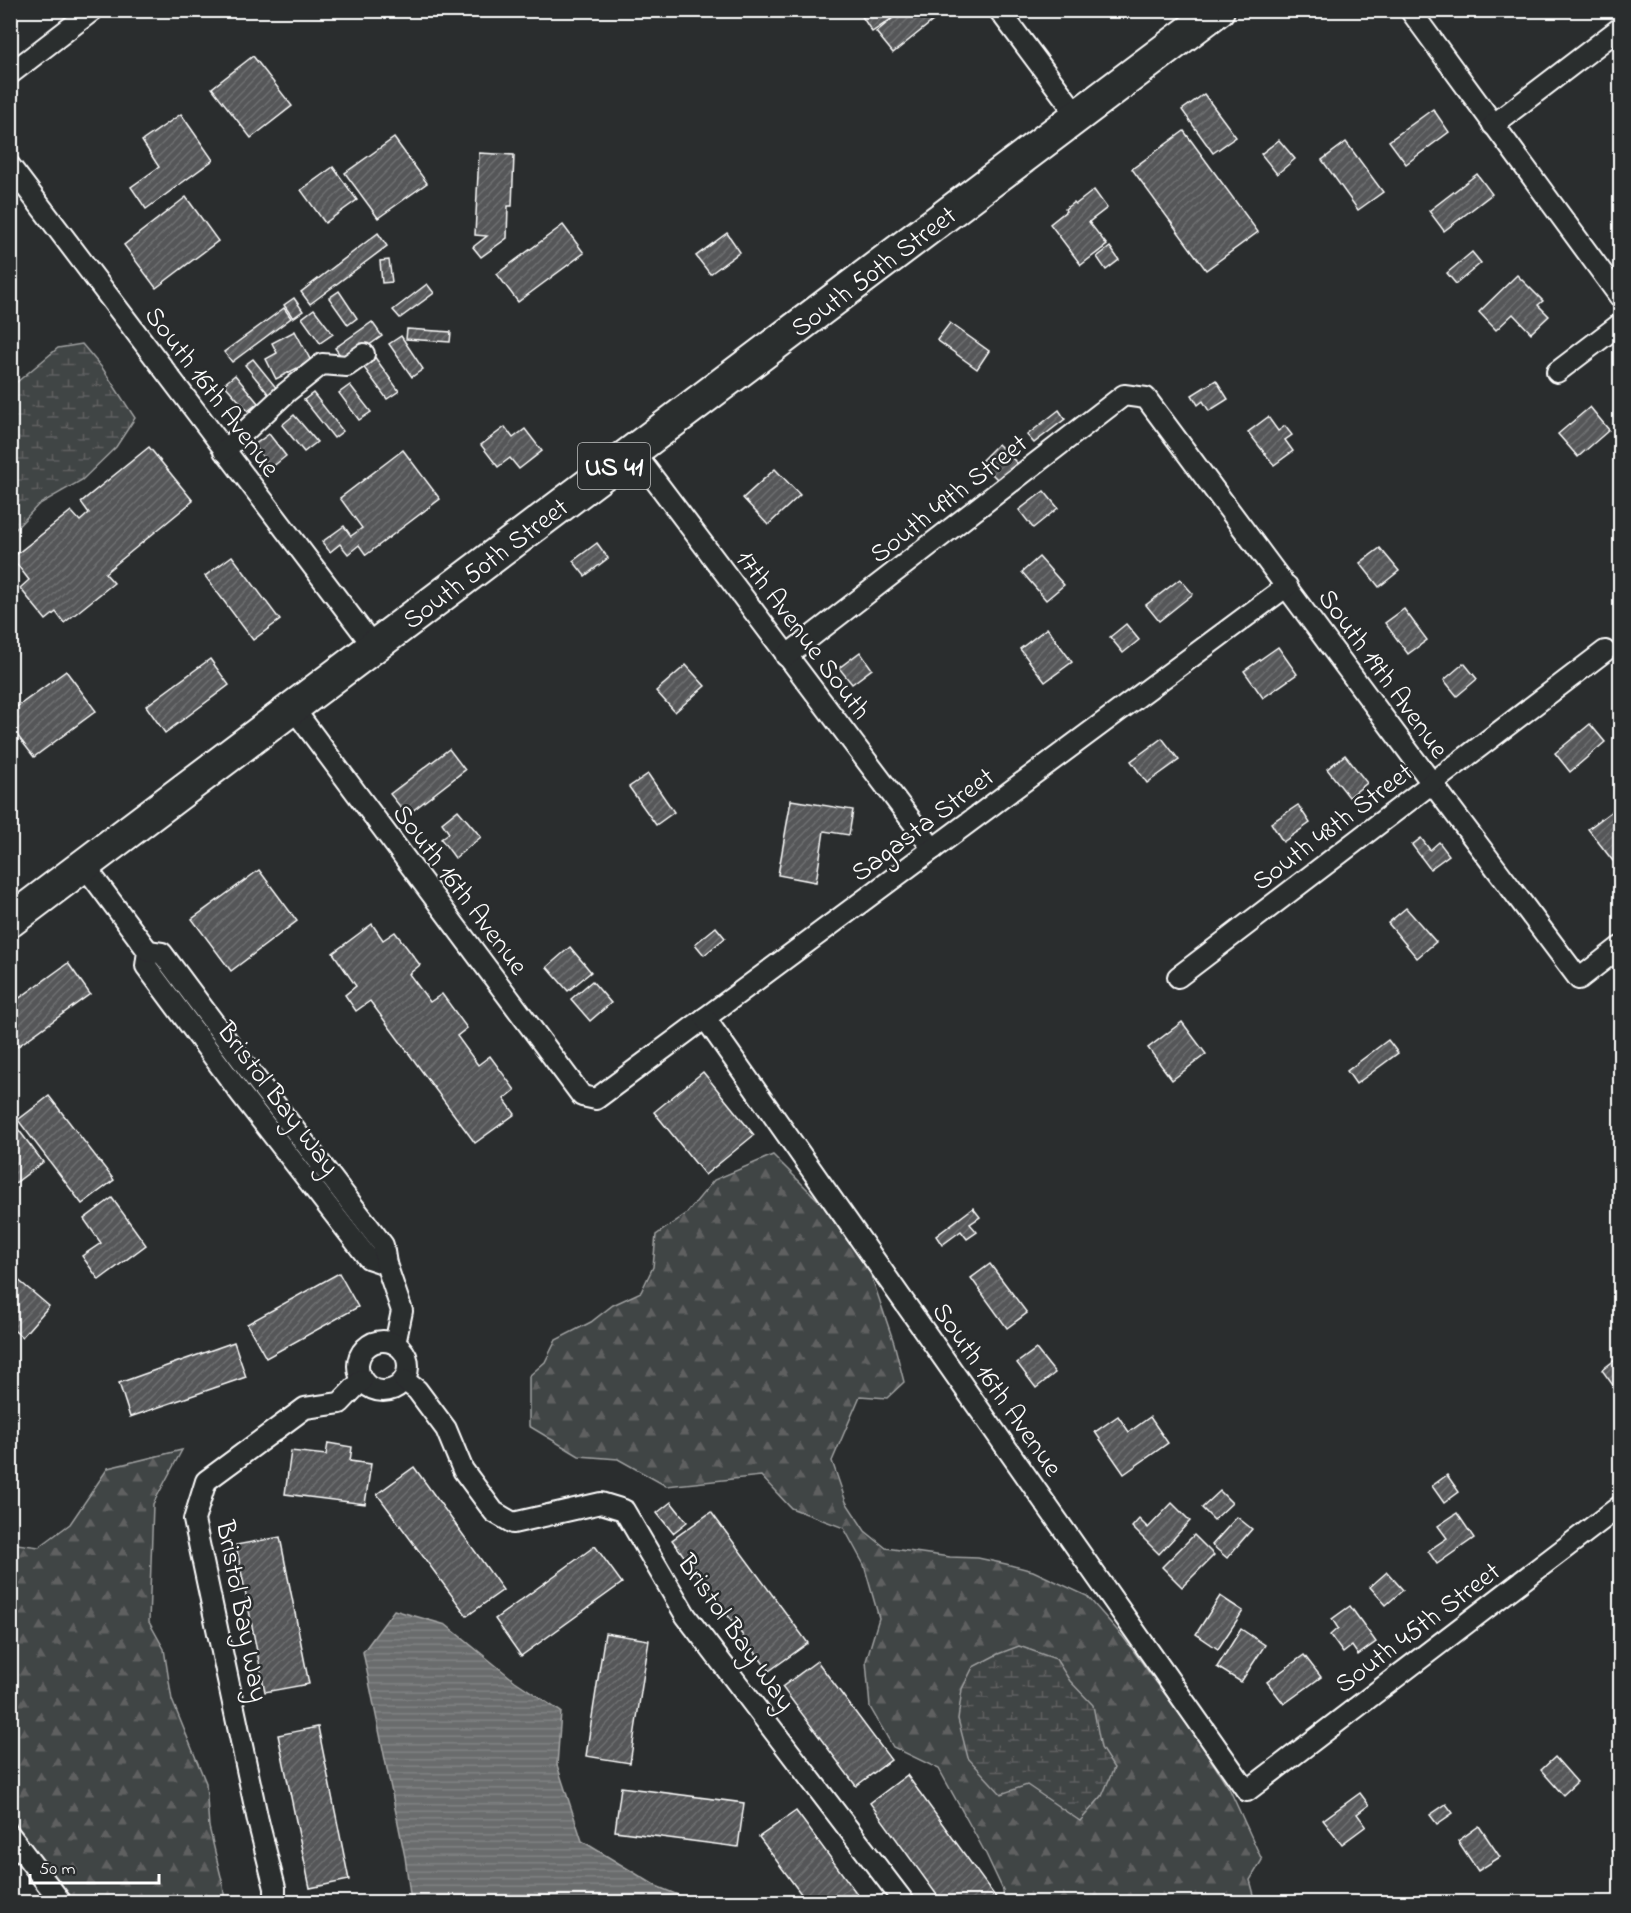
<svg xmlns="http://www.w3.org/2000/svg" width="1631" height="1913" viewBox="0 0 1631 1913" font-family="'Indie Flower',sans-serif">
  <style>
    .forest { fill: url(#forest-firs); stroke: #a0a2a2; stroke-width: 1.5 }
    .wetland { fill: url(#wetland-marsh); stroke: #a0a2a2; stroke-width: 1.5 }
    .water { fill: url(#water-rules); stroke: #a6a7a7; stroke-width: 1.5 }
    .building { fill: url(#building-hatch); stroke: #fff; stroke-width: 1.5 }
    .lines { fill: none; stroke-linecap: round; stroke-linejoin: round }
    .minor-casing { stroke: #fff; stroke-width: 24 }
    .primary-casing { stroke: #fff; stroke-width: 36 }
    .minor { stroke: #2a2d2e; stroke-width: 20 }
    .primary { stroke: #2a2d2e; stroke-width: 32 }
    .labels { text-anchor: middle; stroke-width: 5; stroke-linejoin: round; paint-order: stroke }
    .shield { fill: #2a2d2e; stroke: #bfc0c0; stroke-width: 1.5 }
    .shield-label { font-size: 26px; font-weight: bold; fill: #fff }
    .street-label { font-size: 27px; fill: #fff; stroke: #2a2d2e }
  </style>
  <defs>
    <pattern id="forest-firs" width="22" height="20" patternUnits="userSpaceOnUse" patternTransform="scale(1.5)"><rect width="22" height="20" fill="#414445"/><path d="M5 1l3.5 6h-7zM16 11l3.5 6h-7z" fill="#5e6061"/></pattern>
    <pattern id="wetland-marsh" width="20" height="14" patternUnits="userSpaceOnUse" patternTransform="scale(1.5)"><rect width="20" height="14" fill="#414445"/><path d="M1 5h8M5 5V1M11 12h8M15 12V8" fill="none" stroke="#5e6061"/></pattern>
    <pattern id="water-rules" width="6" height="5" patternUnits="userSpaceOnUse" patternTransform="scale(1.5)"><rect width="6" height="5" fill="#6a6c6d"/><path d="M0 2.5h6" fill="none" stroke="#808283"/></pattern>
    <pattern id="building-hatch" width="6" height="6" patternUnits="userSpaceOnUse" patternTransform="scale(1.5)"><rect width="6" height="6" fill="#555758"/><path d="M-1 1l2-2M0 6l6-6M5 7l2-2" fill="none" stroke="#6e7071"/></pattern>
  </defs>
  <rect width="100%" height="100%" fill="#2a2d2e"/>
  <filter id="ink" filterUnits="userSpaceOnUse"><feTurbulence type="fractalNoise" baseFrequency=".0167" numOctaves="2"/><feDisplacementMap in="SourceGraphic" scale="12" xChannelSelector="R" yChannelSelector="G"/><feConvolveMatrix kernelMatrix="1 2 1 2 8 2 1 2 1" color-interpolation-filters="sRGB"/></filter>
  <g filter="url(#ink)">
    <g class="forest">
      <polygon points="773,1155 821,1203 870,1272 894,1343 904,1382 887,1398 860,1396 832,1461 846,1502 865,1531 886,1548 950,1557 978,1558 1006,1564 1033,1571 1087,1596 1124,1638 1197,1738 1229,1788 1262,1860 1250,1880 1256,1902 1004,1902 1003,1890 986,1854 939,1769 893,1747 870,1707 866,1661 879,1618 864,1565 844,1528 791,1508 761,1476 666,1486 618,1459 579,1456 529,1426 529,1376 545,1362 556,1340 591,1322 613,1305 641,1292 653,1267 656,1235 686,1214 714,1180"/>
      <polygon points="182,1450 153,1504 149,1622 164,1649 172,1700 206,1783 209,1827 223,1885 225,1902 71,1902 11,1817 10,1543 39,1547 70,1524 108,1468"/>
    </g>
    <g class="wetland">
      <polygon points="82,344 103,369 135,418 116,447 82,480 38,505 11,534 11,387 58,348"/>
      <polygon points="1019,1646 1056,1659 1070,1681 1093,1705 1101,1748 1114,1768 1102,1796 1080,1821 1027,1785 1001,1794 968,1758 958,1719 962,1689 973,1667 998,1654"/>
    </g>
    <polygon class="water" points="394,1610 446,1625 515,1681 561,1712 557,1765 582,1841 656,1886 695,1902 411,1902 405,1857 363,1652"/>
    <g class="building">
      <polygon points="867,10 886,10 891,19 872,32 861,15"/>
      <polygon points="889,10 935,10 939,16 893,53 876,32 894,17"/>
      <polygon points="253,56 292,106 251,138 212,88"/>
      <polygon points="1204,94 1236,137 1213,153 1182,110"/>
      <polygon points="1433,109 1449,132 1406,164 1389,141"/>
      <polygon points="181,114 213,160 146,209 131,187 159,167 142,141"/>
      <polygon points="1184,131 1258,232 1206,270 1132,169"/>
      <polygon points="394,138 427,183 378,218 345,173"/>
      <polygon points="1279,140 1295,159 1277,174 1261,154"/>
      <polygon points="1346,142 1383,192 1358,210 1322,160"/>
      <polygon points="479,153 514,155 512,206 508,206 507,238 481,257 473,247 487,236 475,235"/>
      <polygon points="333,167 357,200 325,223 301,190"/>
      <polygon points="1477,174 1492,194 1444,231 1429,211"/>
      <polygon points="1094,190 1107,208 1089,222 1107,245 1081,265 1050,224 1066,211 1065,209 1074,202 1076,204"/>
      <polygon points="186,197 218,241 156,288 124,245"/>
      <polygon points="563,225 584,253 518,302 497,274"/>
      <polygon points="378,233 387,246 310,304 301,292"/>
      <polygon points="727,233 740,252 710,274 696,256"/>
      <polygon points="1110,247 1119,260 1106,270 1097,257"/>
      <polygon points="1472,252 1481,263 1456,284 1447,273"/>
      <polygon points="389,260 392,282 382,283 380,261"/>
      <polygon points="1517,275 1543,301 1538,305 1549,316 1531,333 1513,314 1496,330 1479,312"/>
      <polygon points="427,284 434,293 400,318 393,310"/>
      <polygon points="339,291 357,318 348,325 329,298"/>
      <polygon points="294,298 303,311 293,318 284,305"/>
      <polygon points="284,308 291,318 232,362 224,352"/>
      <polygon points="314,309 333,334 320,343 302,318"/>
      <polygon points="372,322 382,336 345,362 335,348"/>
      <polygon points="950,323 989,351 977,369 937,340"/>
      <polygon points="407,329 451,332 450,342 406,339"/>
      <polygon points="295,331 311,361 276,379 266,359 277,353 272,343"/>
      <polygon points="401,336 423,369 412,377 389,344"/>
      <polygon points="374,356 399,391 387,399 362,365"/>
      <polygon points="253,359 278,390 270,396 245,365"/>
      <polygon points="235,375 258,403 248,411 224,384"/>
      <polygon points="1216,380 1228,399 1209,411 1203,401 1198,405 1192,395"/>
      <polygon points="350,385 371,412 359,420 339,393"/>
      <polygon points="313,393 343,431 334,438 304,400"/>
      <polygon points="1590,407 1609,430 1578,457 1558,434"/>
      <polygon points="1059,410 1065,419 1034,443 1027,435"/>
      <polygon points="294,415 317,442 304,452 282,425"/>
      <polygon points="1268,417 1278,431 1285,426 1292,435 1285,440 1293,451 1274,465 1248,432"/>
      <polygon points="505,427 513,438 525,429 542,451 519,469 510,458 498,467 481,445"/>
      <polygon points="269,434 286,456 271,468 254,445"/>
      <polygon points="998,444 1017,463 999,481 980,462"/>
      <polygon points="149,447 193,501 105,573 114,583 64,623 56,612 46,620 20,588 29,580 12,558 71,511 80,521 89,513 81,502"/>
      <polygon points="403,450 440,499 366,555 359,545 348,554 340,544 330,552 322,542 344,526 351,536 362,528 340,498"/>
      <polygon points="775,469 800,495 768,525 743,498"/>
      <polygon points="1044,491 1058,508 1033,528 1019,510"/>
      <polygon points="597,543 608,558 585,576 573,561"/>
      <polygon points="1380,548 1399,571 1379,587 1360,563"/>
      <polygon points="232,556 280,620 253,640 205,576"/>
      <polygon points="1039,557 1064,585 1046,600 1022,572"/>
      <polygon points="1180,579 1193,594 1159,621 1146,605"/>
      <polygon points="1404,609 1427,640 1408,654 1385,623"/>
      <polygon points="1126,624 1139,640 1123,653 1110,637"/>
      <polygon points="1047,628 1072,662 1045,682 1020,649"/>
      <polygon points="1278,647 1297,674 1263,698 1244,671"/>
      <polygon points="860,652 872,669 852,684 839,668"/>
      <polygon points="210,659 229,685 165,733 146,706"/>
      <polygon points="1464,663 1477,679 1457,696 1444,680"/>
      <polygon points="686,665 705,686 675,712 656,691"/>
      <polygon points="66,671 96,711 34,757 10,726 10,712"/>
      <polygon points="1590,724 1605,742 1570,772 1555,753"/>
      <polygon points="1162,738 1179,760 1147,783 1131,761"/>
      <polygon points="449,749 465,770 407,815 390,794"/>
      <polygon points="1345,755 1367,783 1349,797 1327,769"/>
      <polygon points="648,774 674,812 656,825 629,787"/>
      <polygon points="791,800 853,810 849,835 824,831 816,882 778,875"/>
      <polygon points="1298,805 1310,823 1283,842 1271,823"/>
      <polygon points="458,810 481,837 455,858 441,839 449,833 442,823"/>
      <polygon points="1612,811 1620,822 1620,854 1613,861 1588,829"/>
      <polygon points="1421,838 1430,850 1439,842 1449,855 1430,869 1412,845"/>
      <polygon points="259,870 297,921 231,971 192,919"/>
      <polygon points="1406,908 1436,942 1417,958 1388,923"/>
      <polygon points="372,924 383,940 395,932 420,965 409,974 430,1002 442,994 467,1028 457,1036 478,1065 490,1056 515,1090 504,1099 515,1114 475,1143 370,1001 356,1011 345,995 356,986 333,953"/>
      <polygon points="716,927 725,938 704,955 695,944"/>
      <polygon points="570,947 591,972 568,991 547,967"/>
      <polygon points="68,963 90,994 10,1052 10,1005"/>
      <polygon points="592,981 611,1003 590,1021 571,999"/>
      <polygon points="1182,1022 1206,1054 1172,1080 1148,1048"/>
      <polygon points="1388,1040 1398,1053 1356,1084 1347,1071"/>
      <polygon points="703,1072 754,1135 705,1175 654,1112"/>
      <polygon points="49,1096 114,1180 82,1204 18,1120"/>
      <polygon points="18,1129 43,1162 10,1187 10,1135"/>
      <polygon points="112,1198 146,1245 99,1280 82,1256 101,1243 84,1219"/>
      <polygon points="973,1208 980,1217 970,1224 977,1232 967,1239 961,1231 942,1245 936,1236"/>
      <polygon points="990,1264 1027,1313 1007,1328 971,1278"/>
      <polygon points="10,1273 49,1306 22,1337 10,1327"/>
      <polygon points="339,1273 358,1307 266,1358 247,1324"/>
      <polygon points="234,1342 246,1377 130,1417 119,1383"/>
      <polygon points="1036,1349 1055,1373 1036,1388 1017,1363"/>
      <polygon points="1620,1356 1620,1395 1602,1370"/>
      <polygon points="1118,1416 1129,1432 1150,1417 1168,1443 1124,1474 1095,1432"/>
      <polygon points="328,1443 352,1447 350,1461 371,1464 365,1504 285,1494 291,1451 326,1455"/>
      <polygon points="414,1467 503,1590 467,1616 377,1494"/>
      <polygon points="1447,1475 1459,1492 1444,1503 1432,1486"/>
      <polygon points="1220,1491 1232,1503 1214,1520 1202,1508"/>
      <polygon points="671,1502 687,1522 673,1533 657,1513"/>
      <polygon points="1172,1503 1190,1521 1159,1554 1132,1527 1139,1519 1148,1528"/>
      <polygon points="711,1512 808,1643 769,1671 672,1540"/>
      <polygon points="1457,1513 1474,1538 1437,1564 1428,1551 1447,1538 1438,1526"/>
      <polygon points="1237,1517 1252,1529 1227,1558 1212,1545"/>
      <polygon points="1194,1535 1214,1555 1182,1587 1162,1567"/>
      <polygon points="280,1537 309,1684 265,1692 236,1545"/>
      <polygon points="595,1546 622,1583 521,1656 495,1619"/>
      <polygon points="1387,1572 1403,1590 1386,1605 1370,1587"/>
      <polygon points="1220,1596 1243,1611 1218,1649 1196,1634"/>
      <polygon points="1350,1606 1376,1642 1358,1655 1352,1646 1343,1653 1330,1635 1338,1628 1332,1619"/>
      <polygon points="1241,1629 1265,1645 1241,1682 1217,1667"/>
      <polygon points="605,1633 649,1640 630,1763 586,1756"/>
      <polygon points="1304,1655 1321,1677 1284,1704 1267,1682"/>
      <polygon points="817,1661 891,1760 856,1786 782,1687"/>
      <polygon points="318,1727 349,1880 310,1888 278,1735"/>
      <polygon points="1555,1757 1577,1782 1563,1795 1541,1770"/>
      <polygon points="907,1775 997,1899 992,1902 942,1902 870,1803"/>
      <polygon points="621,1787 744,1803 738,1847 615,1831"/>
      <polygon points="1360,1793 1369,1805 1357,1814 1366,1826 1342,1844 1323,1820"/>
      <polygon points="1446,1804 1453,1813 1437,1824 1430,1815"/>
      <polygon points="796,1811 863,1902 807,1902 759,1837"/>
      <polygon points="1479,1826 1500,1857 1478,1871 1458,1841"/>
      <polygon points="1620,1845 1620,1861 1613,1851"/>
    </g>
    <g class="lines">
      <defs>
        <g id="minor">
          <polyline points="999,10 1078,116"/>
          <polyline points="1410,10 1620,297"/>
          <polyline points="10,74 93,10"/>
          <polyline points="1493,125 1620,28"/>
          <polyline points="10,166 374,647"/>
          <polyline points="1557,372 1620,324"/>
          <polyline points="224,451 287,392 322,364 347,366 364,354"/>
          <polyline points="633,451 933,849"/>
          <polyline points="786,656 1124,395 1146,398 1432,783 1579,979 1620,947"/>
          <polyline points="293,708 582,1096 596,1099 1287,586"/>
          <polyline points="84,865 148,951 146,966 241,1094 368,1258 386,1264"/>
          <polyline points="148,951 162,953 255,1078 383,1245 386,1264 402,1311 395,1344"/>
          <polyline points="1178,977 1605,651"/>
          <polyline points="705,1018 1247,1791 1620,1506"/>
          <circle cx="383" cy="1366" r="25"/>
          <polyline points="404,1380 417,1390 446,1429 463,1470 494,1512 513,1523 601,1503 624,1510 686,1616 904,1902"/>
          <polyline points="10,1835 61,1902"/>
          <polyline points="275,1902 275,1888 258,1821 194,1520 206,1481 305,1408 340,1403 362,1380"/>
        </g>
        <polyline id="primary" points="10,921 1218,10"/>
      </defs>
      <use href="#minor" class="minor-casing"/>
      <use href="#primary" class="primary-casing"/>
      <use href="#minor" class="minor"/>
      <use href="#primary" class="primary"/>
    </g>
  </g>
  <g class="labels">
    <rect class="shield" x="578" y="443" width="72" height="46" rx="4.5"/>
    <g class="shield-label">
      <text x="614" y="475">US 41</text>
    </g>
    <g class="street-label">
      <text transform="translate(873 271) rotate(-37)" y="9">South 50th Street</text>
      <text transform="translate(213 391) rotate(53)" y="9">South 16th Avenue</text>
      <text transform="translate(948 498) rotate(-38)" y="9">South 49th Street</text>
      <text transform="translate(485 563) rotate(-37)" y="9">South 50th Street</text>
      <text transform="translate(804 634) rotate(53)" y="9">17th Avenue South</text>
      <text transform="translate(1384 673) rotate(54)" y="9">South 19th Avenue</text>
      <text transform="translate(922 824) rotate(-37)" y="9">Sagasta Street</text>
      <text transform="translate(1332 826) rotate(-37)" y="9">South 48th Street</text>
      <text transform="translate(461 889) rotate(53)" y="9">South 16th Avenue</text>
      <text transform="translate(279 1098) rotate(53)" y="9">Bristol Bay Way</text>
      <text transform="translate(998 1389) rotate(55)" y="9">South 16th Avenue</text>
      <text transform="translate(243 1611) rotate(79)" y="9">Bristol Bay Way</text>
      <text transform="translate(1417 1627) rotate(-37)" y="9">South 45th Street</text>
      <text transform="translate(737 1632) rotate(55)" y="9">Bristol Bay Way</text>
    </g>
  </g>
  <rect width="1631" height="1913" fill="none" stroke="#2a2d2e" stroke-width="36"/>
  <rect x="18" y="18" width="1595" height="1877" fill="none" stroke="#fff" stroke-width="2" filter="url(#ink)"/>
  <path d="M30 1874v9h129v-9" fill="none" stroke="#ffffff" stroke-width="3"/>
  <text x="39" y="1874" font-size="18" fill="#ffffff" stroke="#2a2d2e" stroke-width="4.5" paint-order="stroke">50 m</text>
</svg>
